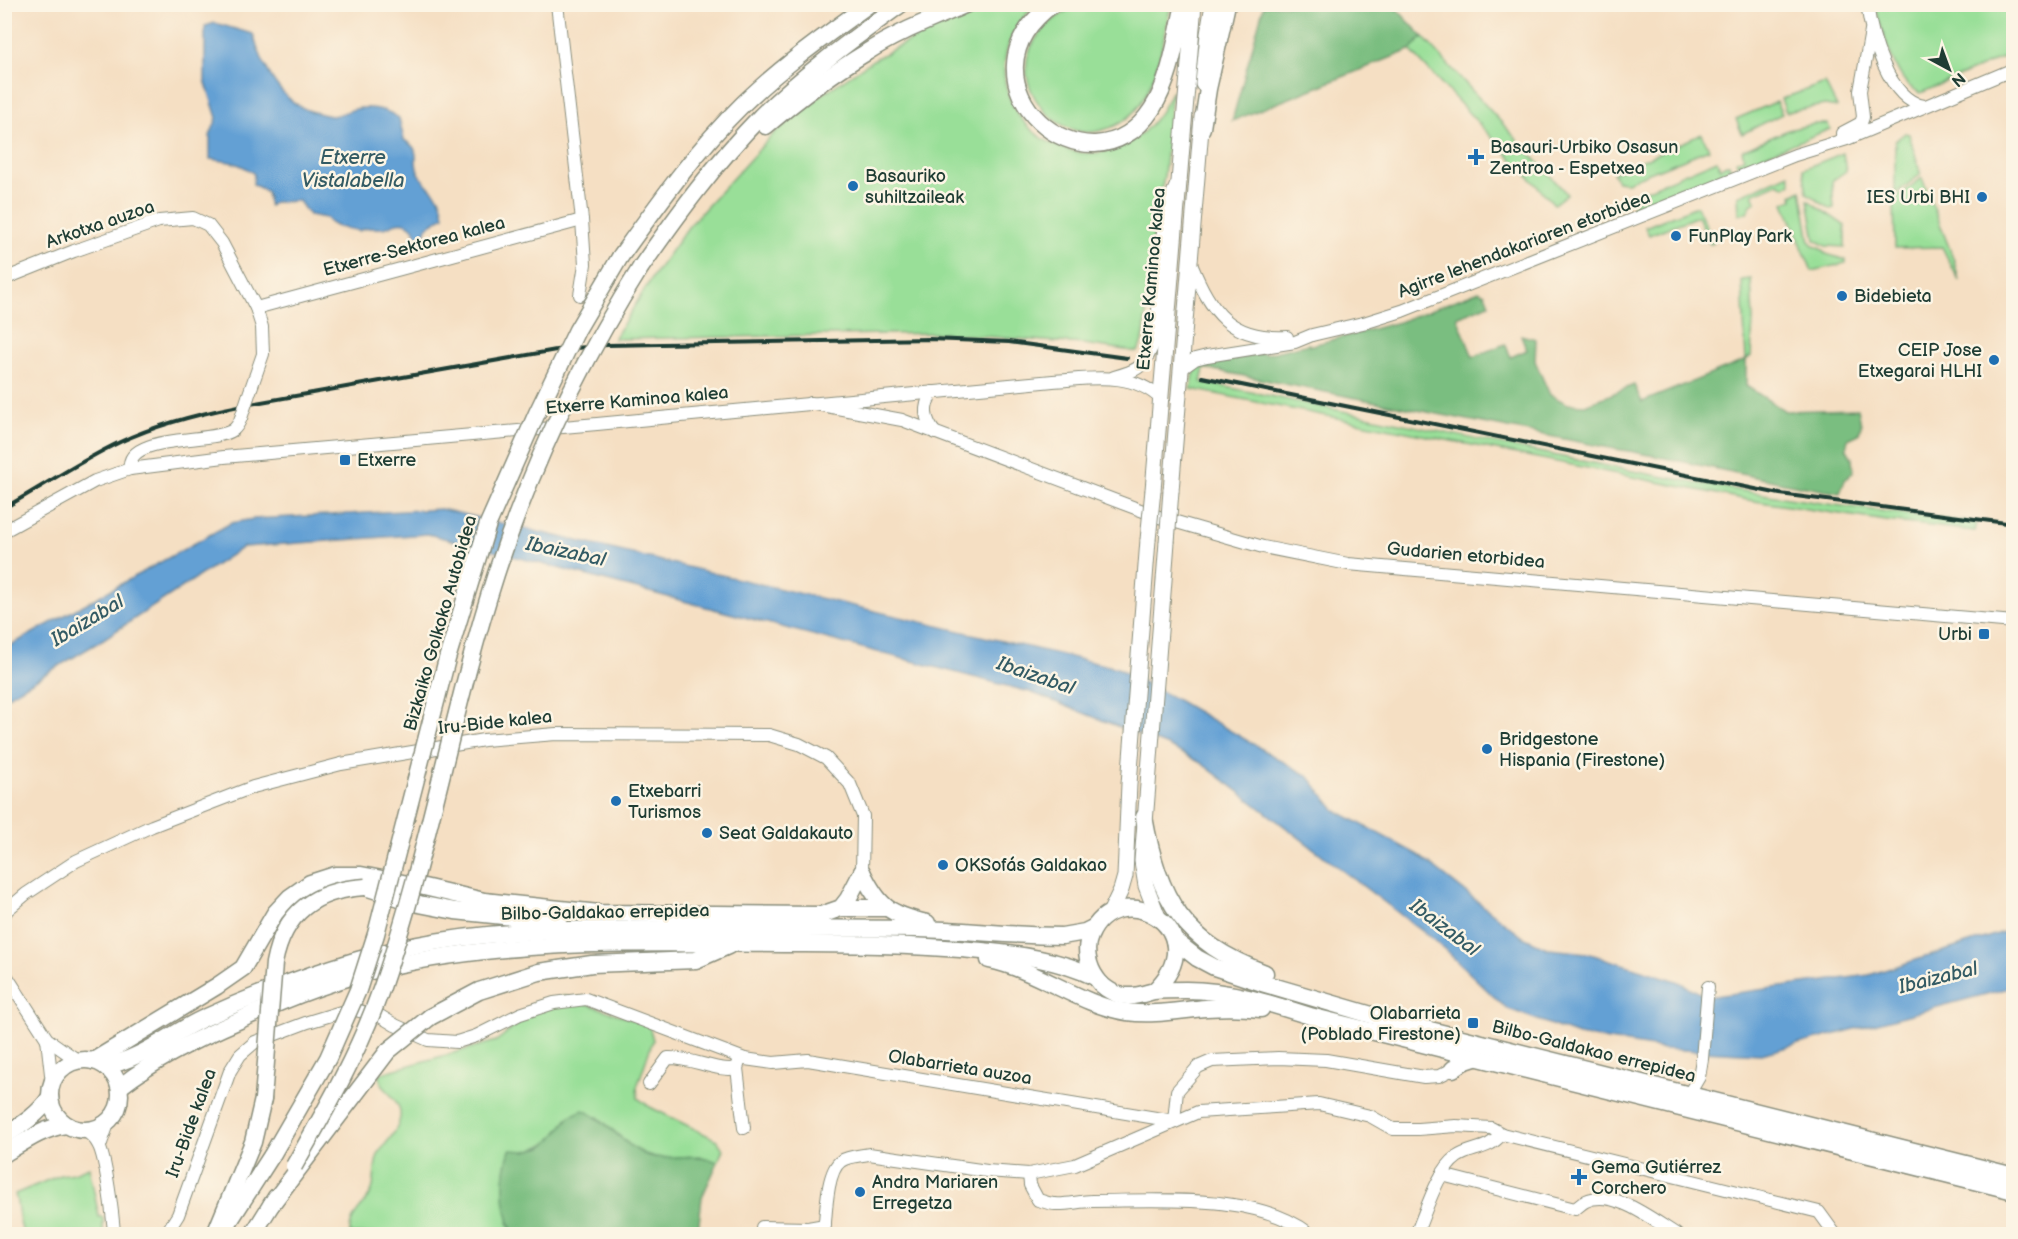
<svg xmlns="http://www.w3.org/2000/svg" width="2018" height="1239" viewBox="0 0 2018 1239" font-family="'Balsamiq Sans',sans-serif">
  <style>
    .green { fill: #99df98; stroke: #5c8e66; stroke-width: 1.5 }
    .forest { fill: #7abe80; stroke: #4c7e5a; stroke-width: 1.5 }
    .water { fill: #63a0d4; stroke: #416e84; stroke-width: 1.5 }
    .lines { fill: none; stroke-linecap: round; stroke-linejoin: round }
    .minor-casing { stroke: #8a8e7c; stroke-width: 14 }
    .major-casing { stroke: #8a8e7c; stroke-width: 17 }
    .highway-casing { stroke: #8a8e7c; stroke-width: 19 }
    .minor { stroke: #fff; stroke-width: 12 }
    .major { stroke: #fff; stroke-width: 15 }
    .highway { stroke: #fff; stroke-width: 16 }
    .rail { stroke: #1f3d34; stroke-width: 4 }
    .minor-bridge-casing { stroke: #8a8e7c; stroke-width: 14; stroke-linecap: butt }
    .major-bridge-casing { stroke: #8a8e7c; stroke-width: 17; stroke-linecap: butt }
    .highway-bridge-casing { stroke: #8a8e7c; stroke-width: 19; stroke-linecap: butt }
    .minor-bridge { stroke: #fff; stroke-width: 12 }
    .major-bridge { stroke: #fff; stroke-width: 15 }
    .highway-bridge { stroke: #fff; stroke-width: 16 }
    .poi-dot { fill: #1f6fb2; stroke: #fcf5e5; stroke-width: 2 }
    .labels { text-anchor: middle; stroke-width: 5; stroke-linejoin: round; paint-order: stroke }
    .poi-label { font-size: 18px; fill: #1f3d34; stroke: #fcf5e5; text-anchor: start }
    .street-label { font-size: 18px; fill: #1f3d34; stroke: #fcf5e5 }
    .water-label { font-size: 20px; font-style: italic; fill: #335b64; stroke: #fcf5e5 }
  </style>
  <rect width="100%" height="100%" fill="#fcf5e5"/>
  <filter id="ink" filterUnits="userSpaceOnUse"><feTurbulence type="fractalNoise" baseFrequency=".0167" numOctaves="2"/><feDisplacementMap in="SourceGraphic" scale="12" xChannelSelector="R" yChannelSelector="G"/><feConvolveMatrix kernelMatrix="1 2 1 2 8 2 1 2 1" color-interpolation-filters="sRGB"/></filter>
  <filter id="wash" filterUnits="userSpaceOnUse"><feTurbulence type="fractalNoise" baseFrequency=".008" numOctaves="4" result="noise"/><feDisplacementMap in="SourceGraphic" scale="24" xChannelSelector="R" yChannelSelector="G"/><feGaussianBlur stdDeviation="1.35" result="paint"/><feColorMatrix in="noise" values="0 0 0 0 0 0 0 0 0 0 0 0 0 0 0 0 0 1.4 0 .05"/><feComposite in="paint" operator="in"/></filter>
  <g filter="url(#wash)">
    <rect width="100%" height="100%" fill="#f5dfc3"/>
    <g class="green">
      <path d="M996,4l42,1c-11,6 -20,20 -26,31 -43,95 106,179 160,54l-8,87 -12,65 -8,94 -6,16 -54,-8 -142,-11 -328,6 39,-63 36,-50 85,-93 49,-39 50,-34 47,-25z"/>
      <path d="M1079,5h92c-7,31 -12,68 -29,96 -8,13 -21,24 -36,28 -7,2 -15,4 -22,3 -35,-4 -65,-43 -56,-77 7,-23 30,-42 51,-50z"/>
      <path d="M1875,5h138v48l-92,40c-4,-2 -10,-5 -13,-8 -16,-17 -27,-58 -33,-80z"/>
      <polygon points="1423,37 1567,194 1554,204 1410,50"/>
      <polygon points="1825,83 1837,107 1825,105 1786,112 1781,99"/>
      <polygon points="1776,102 1782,114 1742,134 1736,119"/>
      <polygon points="1814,124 1828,124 1830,129 1738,166 1736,161 1744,158 1742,150 1788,130"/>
      <polygon points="1905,133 1909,134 1921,174 1895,194 1895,141"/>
      <polygon points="1702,134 1709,149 1627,182 1617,181 1613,173"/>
      <polygon points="1843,153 1846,171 1832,181 1834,208 1830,209 1807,193 1803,169"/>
      <polygon points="1717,160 1720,168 1729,164 1731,169 1632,211 1631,209 1641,192"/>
      <polygon points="1789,174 1791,183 1785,187 1778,183 1753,194 1756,201 1751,205 1747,213 1739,214 1738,196"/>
      <polygon points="1922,178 1954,260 1959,281 1942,247 1895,248 1894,199"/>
      <polygon points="1801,190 1810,242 1814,246 1825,251 1826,254 1846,260 1846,263 1812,271 1784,203 1793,199 1792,195"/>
      <polygon points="1808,200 1845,226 1845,247 1826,246 1815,240"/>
      <polygon points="1697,206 1714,243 1710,244 1698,216 1649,235 1645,227"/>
      <polygon points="1751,279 1753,320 1751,356 1746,360 1742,280"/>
      <path d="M1208,365l1,4h-5l-3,13c204,40 408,90 614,120 53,8 108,14 162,21l-2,8 -89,-10 -138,-21 -557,-111 3,-16 6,-5z"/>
      <path d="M564,996l85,29 4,15 -16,47 1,11 12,9 67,33 6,9 -5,13 -19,-6 -40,2 -14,-4 -13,-7 -34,-30 -28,-1c-15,20 -18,29 -44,35l-18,72 5,11h-163c-2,-20 16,-27 22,-44 4,-11 1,-26 7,-37 7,-11 19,-21 21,-35 3,-19 -18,-25 -22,-44l118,-33 45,-35z"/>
      <path d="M89,1167l10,50h4v17h-79c-6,-10 -5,-27 -9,-40l45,-19 14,-2z"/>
    </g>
    <g class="forest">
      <polygon points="1264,5 1393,5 1423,37 1410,50 1232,121"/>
      <path d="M1479,291l6,3 4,10 -32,13 16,40 32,-13 6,13 16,-7 -6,-15 15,4 -1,22 15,34 18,9 17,1 49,-20 8,17 104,-42v26l39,25 73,-2 3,16 -2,9 -11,5 -2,9 6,10 1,14 -8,8 -5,13c-78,-12 -153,-33 -230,-45l-401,-79 -1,-4 54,-12 4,1 43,-10v2l90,-24z"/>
      <path d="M583,1110c26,11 38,34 61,44 18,8 37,0 56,3 6,0 12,4 18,5l-16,35 -4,35 -5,2h-180c-11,-27 -12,-56 -3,-84l16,1 16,-4 10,-8 18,-23z"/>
    </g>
    <g class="water">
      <path d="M215,23l38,11c10,33 28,72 65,79 4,1 10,3 14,3 8,-1 15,-5 23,-7 15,-3 31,0 44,9l5,22c21,11 6,21 16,36 12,18 21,14 24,40l-17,11 -2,8 -6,3c-5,-9 -10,-18 -22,-15 -5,1 -9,5 -14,5 -10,1 -15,-2 -24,3 -12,-4 -25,-1 -33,-13l-17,-3 -10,-14 -24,1 -6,4 -2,-14 -14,-8 1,-10c-13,-12 -28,-13 -44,-15v-23l7,-18 -12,-38v-54z"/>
      <polygon points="441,509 1117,668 1179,701 1308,776 1335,810 1418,855 1523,937 1549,949 1587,953 1677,981 1707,997 1869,975 2013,929 2013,987 1761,1054 1664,1049 1578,1035 1506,1008 1438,943 1201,763 1168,746 1030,692 428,534 243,547 99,642 5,698 4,649 231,523 253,519"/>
    </g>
  </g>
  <g filter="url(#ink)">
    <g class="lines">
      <defs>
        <g id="minor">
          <polyline points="557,4 582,220 585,264 580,295"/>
          <path d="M1867,4c4,31 21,96 57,102"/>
          <polyline points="1842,133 1861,123 1863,117 1860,91 1871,31"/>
          <path d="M1191,264c20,48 39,76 96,73"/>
          <polyline points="4,279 74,251 159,221 193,218 208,225 222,243 256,308 262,327 263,354 248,397"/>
          <polyline points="256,308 582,220"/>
          <polyline points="1181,369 1195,359 1207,356 1295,342 1312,335 1367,322 1402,311 1795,155 1847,139 2014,69"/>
          <path d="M1114,377c21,-6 29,-8 38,-30 14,-52 0,-112 24,-162"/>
          <path d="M932,392c-9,16 -8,26 3,41"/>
          <polyline points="810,403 902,420 1159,517 1263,547 1348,564 2014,622"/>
          <path d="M130,469c-5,-36 84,-25 103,-39 4,-3 6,-7 8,-12"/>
          <path d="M4,531l91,-50 35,-12 94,-12 373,-33 456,-43c37,-2 78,-11 108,18"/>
          <polyline points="4,915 7,910 26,894 76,861 152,826 253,787 341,764 484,740 556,734 769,735 799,744 826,758 850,784 863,816 862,872"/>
          <polyline points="4,972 47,1039 77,1060"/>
          <polyline points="47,1039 52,1083"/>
          <polyline points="739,1062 737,1068 744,1128"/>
          <path d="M649,1084l19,-26c23,-1 51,15 69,10"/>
          <polyline points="1689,1094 1699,1077 1702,1059 1708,987"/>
          <path d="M84,1130c6,4 11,8 14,14 8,13 15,73 16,90"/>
          <polyline points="100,1146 109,1121"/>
          <path d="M1029,1174l1,11 8,15c5,1 12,4 17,4 12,1 25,-3 37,-3 65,0 165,-9 218,33"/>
          <path d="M1442,1175l133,34c3,-2 7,-6 11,-8 28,-13 68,20 90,33"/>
          <polyline points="762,1227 808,1228 825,1225"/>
          <polyline points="166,1234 178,1215 230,1071 240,1055 255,1042 308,1022 351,1009 380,1016 395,1025 428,1040 457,1042 476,1036 520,1014 554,1003 586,999 745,1059 773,1063 808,1060 1174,1121 1177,1091 1198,1067 1212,1061 1278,1058 1326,1060 1424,1077 1439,1076 1453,1069"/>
          <path d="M824,1234c2,-17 2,-63 17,-73 8,-5 19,-5 28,-7l118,17 42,3 46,-9 123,-53 121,-8 51,12 23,13h25l38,-3 35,2 11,6 317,78 16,22"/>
          <path d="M1416,1234c10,-22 21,-63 41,-77 15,-10 30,-6 45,-23"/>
        </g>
        <g id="major">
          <polyline points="1203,84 1208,34 1213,4"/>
          <polyline points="1153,490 1194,4"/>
          <polyline points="1171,491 1202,117"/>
          <polyline points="1110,913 1121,890 1125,876 1129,784 1148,540"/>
          <polyline points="1158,917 1146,886 1142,861 1167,542"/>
        </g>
        <g id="highway">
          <path d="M1053,4c-106,77 36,201 99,105 19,-30 24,-70 32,-105"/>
          <path d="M766,126c32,-27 66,-53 101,-74 31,-20 66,-33 100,-48"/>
          <polyline points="1202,128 1208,89 1227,4"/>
          <path d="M620,257c38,-53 76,-107 123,-153 38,-37 83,-69 126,-100"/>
          <path d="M641,267c37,-53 75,-105 120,-151 43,-42 92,-77 140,-112"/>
          <path d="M1144,817c15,84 39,125 121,156"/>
          <path d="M862,872c17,35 27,42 65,51"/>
          <polyline points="365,887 419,904 455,911 559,922"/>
          <polyline points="841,908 886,908"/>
          <polyline points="1174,940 1197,958 1214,967 1262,983 1382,1018 2014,1176"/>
          <path d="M989,960c50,10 90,45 138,52 27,4 53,-2 79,-4 19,-1 37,-1 55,1"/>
          <path d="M1154,991c65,-63 -38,-117 -64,-55 -6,13 -2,31 7,43 6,9 19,17 30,17 10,1 18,-3 27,-5 10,-1 22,-1 32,-1 43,0 83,13 124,26l704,175"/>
          <polyline points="430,1017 479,991 539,972 592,964 696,960 728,946"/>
          <circle cx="85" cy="1095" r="35"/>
          <polyline points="93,1061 217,986 243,968 275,913 290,897 310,883 335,875 361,875 424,887 484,901 599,913 821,915 841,908 848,899 862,872"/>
          <path d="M105,1066c35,-6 65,-32 97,-47 68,-31 137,-57 210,-73 84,-17 170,-17 255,-17 84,0 168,-1 252,0 48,1 95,7 143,7l23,-4 8,-4"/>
          <polyline points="1453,1069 1463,1062 1478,1057"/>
          <path d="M121,1086c36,-28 77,-48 119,-66 47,-22 97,-41 147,-53 137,-31 279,-23 418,-23 60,0 118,1 177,7 39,4 78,9 113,26"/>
          <path d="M4,1136c19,-12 34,-21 46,-39"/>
          <path d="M4,1154c20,-12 39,-26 62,-29"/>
          <polyline points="271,1205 388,1051"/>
          <polyline points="227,1225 272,1155"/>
          <polyline points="215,1234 253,1142 263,1099"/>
          <polyline points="253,1234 276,1197"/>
        </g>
      </defs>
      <use href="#minor" class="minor-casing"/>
      <use href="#major" class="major-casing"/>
      <use href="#highway" class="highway-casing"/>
      <use href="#minor" class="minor"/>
      <use href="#major" class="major"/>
      <use href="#highway" class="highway"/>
      <g class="rail">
        <polyline points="1202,377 1780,494 2014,524"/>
        <path d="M4,508c39,-22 76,-47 116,-66 38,-18 78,-28 119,-36l317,-56 51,-5 322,-6 80,3 118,16"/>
      </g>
      <defs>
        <polyline id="minor-bridge" points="241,418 248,397"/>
        <g id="major-bridge">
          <polyline points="1148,540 1153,490"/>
          <polyline points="1167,542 1171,491"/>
        </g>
        <g id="highway-bridge">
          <polyline points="388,1051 430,1017"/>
          <path d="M263,1099l11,-136c10,-51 41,-73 91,-76"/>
          <polyline points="272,1155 328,1058 358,990 376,934 447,659 488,524 537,413 577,330 620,257"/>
          <path d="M294,1166c33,-58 66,-116 88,-179 47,-135 70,-277 114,-413 35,-108 85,-212 145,-307"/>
        </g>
      </defs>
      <use href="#minor-bridge" class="minor-bridge-casing"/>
      <use href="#major-bridge" class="major-bridge-casing"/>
      <use href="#highway-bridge" class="highway-bridge-casing"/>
      <use href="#minor-bridge" class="minor-bridge"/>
      <use href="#major-bridge" class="major-bridge"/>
      <use href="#highway-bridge" class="highway-bridge"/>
    </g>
  </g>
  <g class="poi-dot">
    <path d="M1473 148h6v6h6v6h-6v6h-6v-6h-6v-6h6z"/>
    <circle cx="853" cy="186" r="6"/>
    <circle cx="1982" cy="197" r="6"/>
    <circle cx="1676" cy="236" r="6"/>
    <circle cx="1842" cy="296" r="6"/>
    <circle cx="1994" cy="360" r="6"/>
    <rect x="339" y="454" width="12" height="12" rx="3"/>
    <rect x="1978" y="628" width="12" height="12" rx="3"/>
    <circle cx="1487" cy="749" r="6"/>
    <circle cx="616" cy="801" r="6"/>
    <circle cx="707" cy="833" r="6"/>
    <circle cx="943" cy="865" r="6"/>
    <rect x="1467" y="1017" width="12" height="12" rx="3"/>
    <path d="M1576 1168h6v6h6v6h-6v6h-6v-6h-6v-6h6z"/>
    <circle cx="860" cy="1192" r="6"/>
  </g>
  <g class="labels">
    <g class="poi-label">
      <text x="1490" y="153">Basauri-Urbiko Osasun<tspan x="1490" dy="21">Zentroa - Espetxea</tspan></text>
      <text x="865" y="182">Basauriko<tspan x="865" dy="21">suhiltzaileak</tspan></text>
      <text x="1970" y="203" text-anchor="end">IES Urbi BHI</text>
      <text x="1688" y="242">FunPlay Park</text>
      <text x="1854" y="302">Bidebieta</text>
      <text x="1982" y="356" text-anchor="end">CEIP Jose<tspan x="1982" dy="21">Etxegarai HLHI</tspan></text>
      <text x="357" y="466">Etxerre</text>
      <text x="1972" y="640" text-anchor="end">Urbi</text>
      <text x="1499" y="745">Bridgestone<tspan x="1499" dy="21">Hispania (Firestone)</tspan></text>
      <text x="628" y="797">Etxebarri<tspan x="628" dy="21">Turismos</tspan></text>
      <text x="719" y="839">Seat Galdakauto</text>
      <text x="955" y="871">OKSofás Galdakao</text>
      <text x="1461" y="1019" text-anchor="end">Olabarrieta<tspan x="1461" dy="21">(Poblado Firestone)</tspan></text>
      <text x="1591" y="1173">Gema Gutiérrez<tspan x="1591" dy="21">Corchero</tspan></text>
      <text x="872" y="1188">Andra Mariaren<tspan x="872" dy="21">Erregetza</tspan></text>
    </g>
    <g class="street-label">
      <text transform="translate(100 224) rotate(-19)" y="6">Arkotxa auzoa</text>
      <text transform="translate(1524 244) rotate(-21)" y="6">Agirre lehendakariaren etorbidea</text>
      <text transform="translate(414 246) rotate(-15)" y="6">Etxerre-Sektorea kalea</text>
      <text transform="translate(1151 279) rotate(-85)" y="6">Etxerre Kaminoa kalea</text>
      <text transform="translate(637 400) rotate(-5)" y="6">Etxerre Kaminoa kalea</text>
      <text transform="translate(1466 555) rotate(5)" y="6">Gudarien etorbidea</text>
      <text transform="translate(440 623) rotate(-74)" y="6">Bizkaiko Golkoko Autobidea</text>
      <text transform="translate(495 722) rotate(-6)" y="6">Iru-Bide kalea</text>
      <text transform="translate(605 912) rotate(-1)" y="6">Bilbo-Galdakao errepidea</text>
      <text transform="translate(1594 1051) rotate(14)" y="6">Bilbo-Galdakao errepidea</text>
      <text transform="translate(960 1067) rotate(9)" y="6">Olabarrieta auzoa</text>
      <text transform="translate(191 1123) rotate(-70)" y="6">Iru-Bide kalea</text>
    </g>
    <g class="water-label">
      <text x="353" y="164">Etxerre<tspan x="353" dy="23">Vistalabella</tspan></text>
      <text transform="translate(566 551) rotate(12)" y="7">Ibaizabal</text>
      <text transform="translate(87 620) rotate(-31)" y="7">Ibaizabal</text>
      <text transform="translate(1036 675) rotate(19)" y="7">Ibaizabal</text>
      <text transform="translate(1445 927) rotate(37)" y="7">Ibaizabal</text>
      <text transform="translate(1938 977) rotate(-14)" y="7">Ibaizabal</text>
    </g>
  </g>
  <rect width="2018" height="1239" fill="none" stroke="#fcf5e5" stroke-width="24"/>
  <g transform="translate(1949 69) rotate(139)" stroke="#fcf5e5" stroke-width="4.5" paint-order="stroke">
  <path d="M0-4.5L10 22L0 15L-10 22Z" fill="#1f3d34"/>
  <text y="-9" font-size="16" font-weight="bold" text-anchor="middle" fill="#1f3d34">N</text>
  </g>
</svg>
